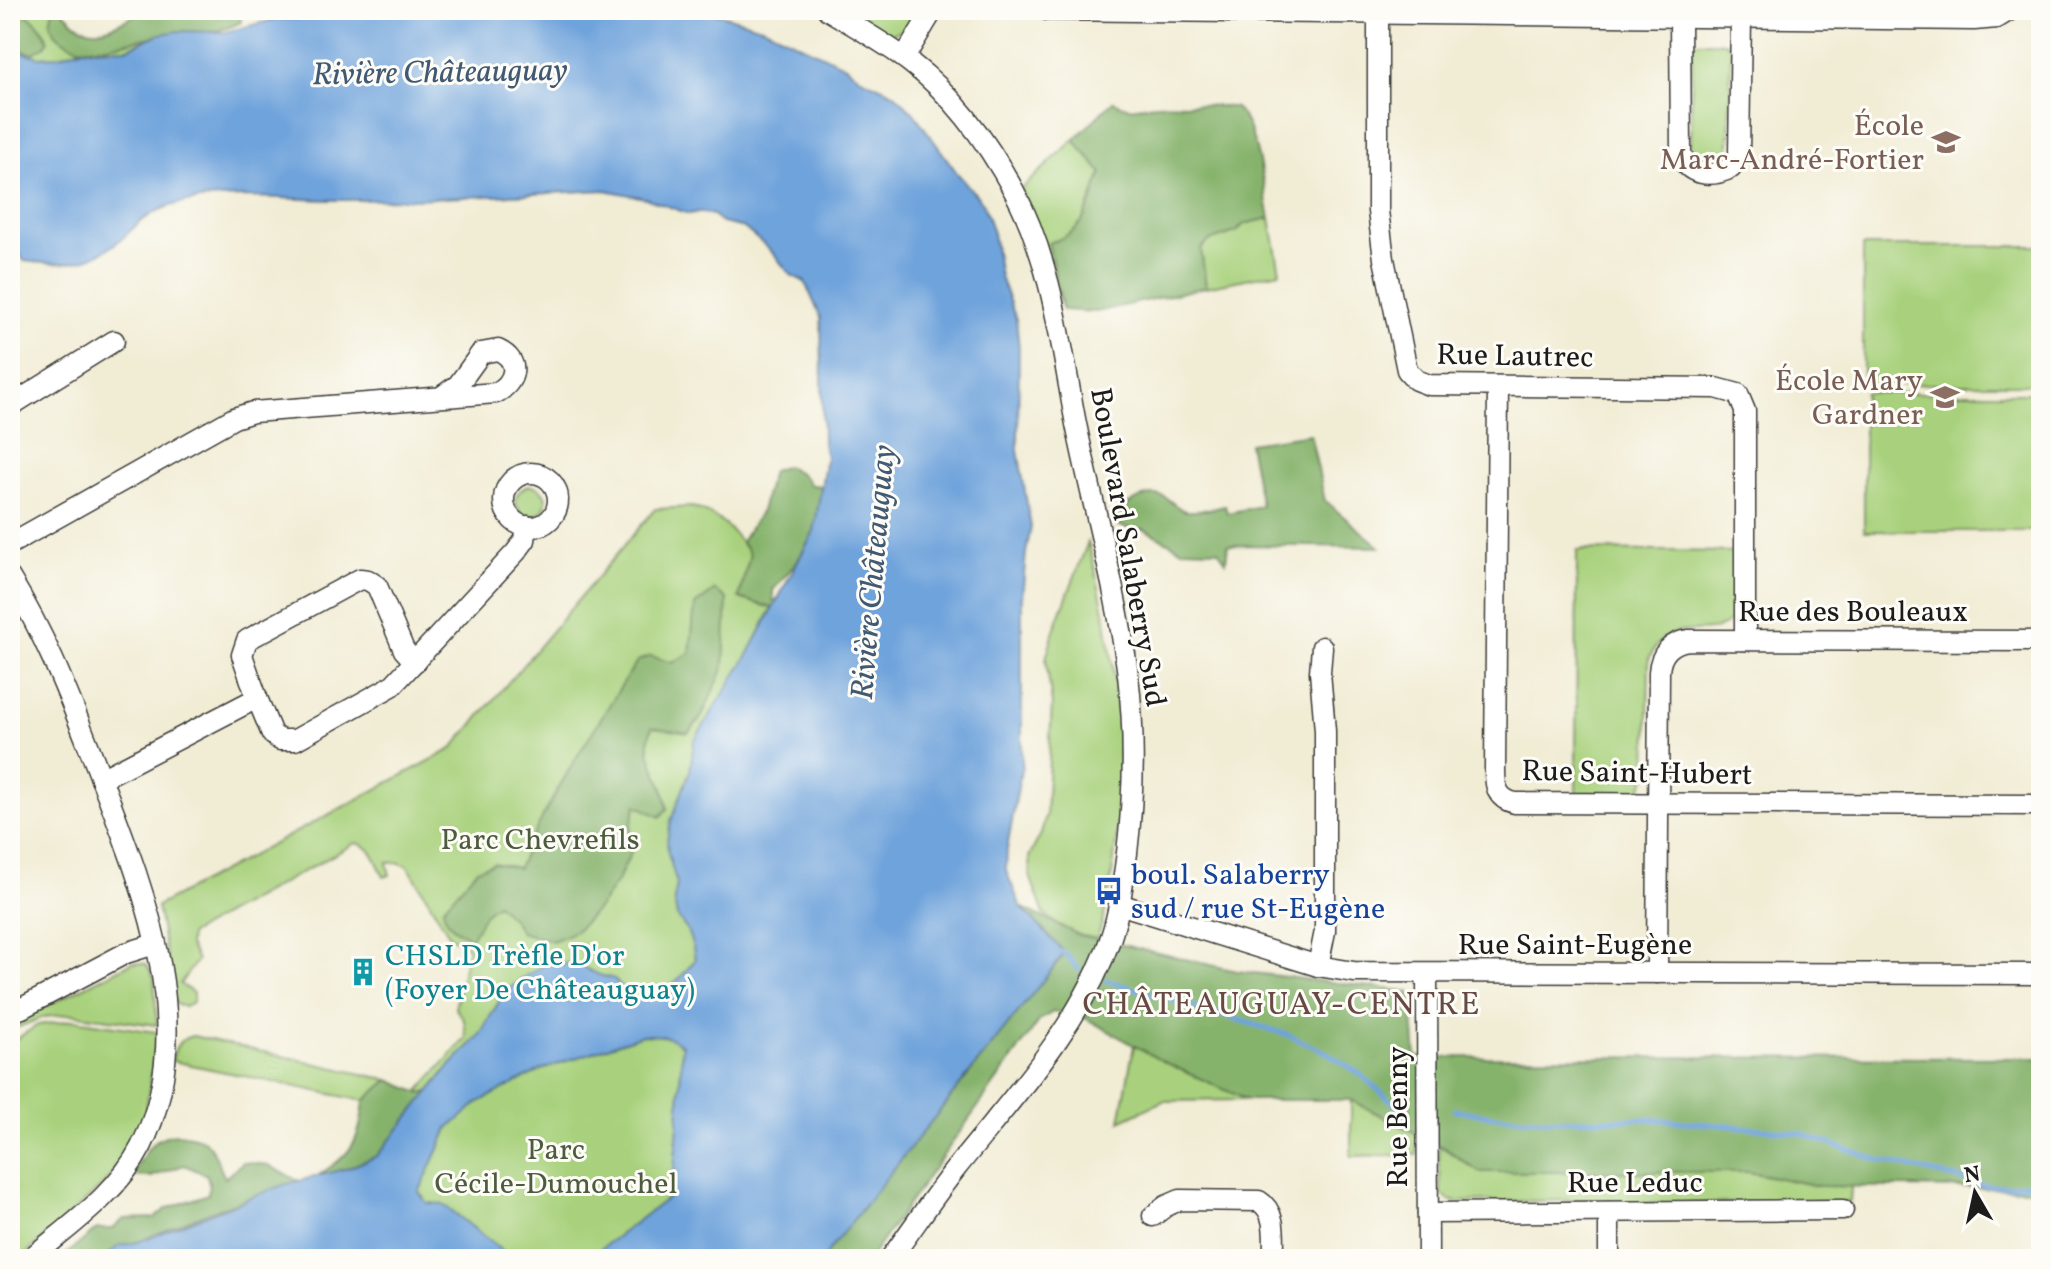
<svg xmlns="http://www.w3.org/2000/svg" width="2051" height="1269" viewBox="0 0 2051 1269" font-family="Vollkorn,serif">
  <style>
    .green { fill: #a9d17d; stroke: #62764c; stroke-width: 2 }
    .forest { fill: #86b36c; stroke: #516844; stroke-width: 2 }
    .water { fill: #6ea3db; stroke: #45607c; stroke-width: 2 }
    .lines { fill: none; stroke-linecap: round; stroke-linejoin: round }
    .stream { stroke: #6ea3db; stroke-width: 5 }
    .minor-casing { stroke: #3c3b38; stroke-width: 23 }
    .minor { stroke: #fff; stroke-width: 20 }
    .labels { text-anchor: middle; stroke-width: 6; stroke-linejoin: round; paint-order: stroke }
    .education-label { font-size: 30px; fill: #785e54; stroke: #fdfcf7; text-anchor: end }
    .street-label { font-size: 30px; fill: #1c1c1c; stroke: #fdfcf7 }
    .park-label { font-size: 30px; fill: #4d5b3e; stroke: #fdfcf7 }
    .transit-label { font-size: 30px; fill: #164399; stroke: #fdfcf7; text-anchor: start }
    .culture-label { font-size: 30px; fill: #0d838f; stroke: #fdfcf7; text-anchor: start }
    .water-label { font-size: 32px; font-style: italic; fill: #415972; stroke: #fdfcf7 }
    .neighbourhood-label { font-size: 32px; letter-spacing: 2px; fill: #674a43; stroke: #fdfcf7 }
  </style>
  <rect width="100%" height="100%" fill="#fdfcf7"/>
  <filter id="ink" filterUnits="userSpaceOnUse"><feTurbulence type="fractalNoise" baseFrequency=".0125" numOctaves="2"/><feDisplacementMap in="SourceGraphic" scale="16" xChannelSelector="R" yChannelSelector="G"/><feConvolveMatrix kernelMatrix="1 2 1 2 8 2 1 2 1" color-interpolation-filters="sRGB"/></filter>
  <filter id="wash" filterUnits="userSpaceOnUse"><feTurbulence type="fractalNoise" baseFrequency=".006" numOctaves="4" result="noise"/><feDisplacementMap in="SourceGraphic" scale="32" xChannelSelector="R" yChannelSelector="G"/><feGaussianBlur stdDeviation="1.8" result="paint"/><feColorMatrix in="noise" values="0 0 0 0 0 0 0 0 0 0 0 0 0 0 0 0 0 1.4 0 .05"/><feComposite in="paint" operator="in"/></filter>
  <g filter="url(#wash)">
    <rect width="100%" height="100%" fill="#f1ecd4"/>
    <g class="green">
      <polygon points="10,10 62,10 78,26 78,47 115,44 160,34 128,48 80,49 59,56 38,57 10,48"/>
      <polygon points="845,10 923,10 911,28 885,35"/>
      <polygon points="1696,42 1727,42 1727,45 1731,45 1729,147 1727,154 1714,162 1696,157 1691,146 1692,45"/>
      <polygon points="1074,140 1102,172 1081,226 1062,239 1063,310 1021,189"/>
      <polygon points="1270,218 1280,272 1206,287 1201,249 1209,241 1236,232 1244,224"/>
      <rect x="1863" y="246" width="178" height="138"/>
      <rect x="1864" y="393" width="177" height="138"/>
      <circle cx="531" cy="501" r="15"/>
      <path d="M693,507c29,10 38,22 57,47l-11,44 33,10 -24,47 -54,86 -4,30 -19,50 -3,32 9,31 -3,17 3,15 10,14 6,17 2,13 -14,17 -22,19 -15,5 -15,-4 -15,-18 -15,-4 -25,-12 -70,30 -25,43 -29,30 -19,25 -9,3 -5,-1 49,-55 -2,-19 -9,-11 13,-60 -18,-12 -42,-70 -11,-4 -10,1 3,12 -6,2c-7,-14 -11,-32 -29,-34l-165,91 -1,11 8,15 -17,24 13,9v9l-8,5 -10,-3 -18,-98 295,-157 203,-240z"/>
      <path d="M1088,542c28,104 40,210 26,317 -4,29 -8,58 -19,84l-35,-16 -16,-13 -14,-38 -1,-19 12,-23 5,-19 6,-111 -6,-45 8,-29z"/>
      <path d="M1577,550l157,2 -2,67c-24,27 -62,-9 -83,40l-2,117 -6,13 -7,3 -58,2z"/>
      <polygon points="133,962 146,964 154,977 157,1025 71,1014 44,1017 16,1028 15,1022"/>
      <polygon points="74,1020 157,1032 145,1116 135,1144 101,1187 20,1259 10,1259 10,1043 38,1025"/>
      <polygon points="642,1035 668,1035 682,1045 678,1126 673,1179 668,1198 589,1258 518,1259 507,1255 451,1210 441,1204 427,1203 419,1192 448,1129 479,1101 541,1070"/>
      <path d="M193,1036l196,44 -25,21 -192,-40c3,-14 6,-22 21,-25z"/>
      <polygon points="1134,1045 1247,1100 1163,1101 1120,1121"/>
      <polygon points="1351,1100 1417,1133 1417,1155 1351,1156"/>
      <polygon points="1439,1145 1479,1172 1749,1172 1819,1186 1851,1186 1850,1202 1606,1204 1584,1200 1456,1202 1448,1200 1441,1193"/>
    </g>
    <g class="forest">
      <path d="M10,10c17,0 32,15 38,30l-3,6 -12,7 -23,-5z"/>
      <path d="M53,10h9c34,41 53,8 90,0 21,-4 65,0 88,0l1,12c-17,9 -41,13 -61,9 -26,4 -78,20 -102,16 -8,-2 -17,-8 -22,-13 -7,-7 -6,-16 -3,-24z"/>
      <path d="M1113,101c19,11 23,5 43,3 25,-2 53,2 78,3 24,19 29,81 36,111l-26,6 -8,8 -27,9 -8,8 5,38 -110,25 -33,-2 -15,-67c39,-10 41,-37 54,-70l-28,-33z"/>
      <path d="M1310,434l15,67 55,46 -152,-2 -2,16 -8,-11 -37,-1 -37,-20 -18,-1 -11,-4 1,-11c14,-10 30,-23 48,-16 8,4 13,12 22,14 13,1 26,-2 39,-5l2,7 34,-7 -12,-63z"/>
      <polygon points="787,466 801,474 811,485 823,486 814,531 797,562 773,590 773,601 779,598 772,608 739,598 750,554 741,542 761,511 772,471"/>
      <path d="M715,590l12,9 -3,68 -23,51 -13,15 -36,-6c-12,33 14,50 15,82l-7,8 -24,-12 -5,22v25l-13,28 -20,28 -22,23 -23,10 -33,-9 -7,-13 -16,-15 -12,9 -14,25c-14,-7 -26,-13 -28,-30l34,-39 17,-6 24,5c31,-72 77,-140 119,-207l14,-5 21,7 18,-10 5,-48z"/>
      <polygon points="1021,907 1079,935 1237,971 1411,992 1416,1057 2041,1058 2041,1189 1819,1186 1749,1172 1479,1172 1445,1148 1351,1100 1247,1100 1164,1062 1085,1018 1053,1012 1040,1020 869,1259 822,1259 1065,953"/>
      <path d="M389,1080l33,14 9,-3 -54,65 -29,12 -34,10c37,-24 45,-32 50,-77z"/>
      <path d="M176,1134c39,3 34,13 49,44l18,-16 25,3 31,16 -90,31 -71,30 -20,4 -14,13h-50l14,-6 29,-24h16l11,-10 31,-1 11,-9 42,-15 1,-10 -2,-9 -23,-10 -33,12 -19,-1c12,-21 18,-40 44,-42z"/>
    </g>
    <path class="water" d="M368,10h338l59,18 81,38 13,11 35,16 19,19 45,62 25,29 10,30 7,44 16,42 3,29 -1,102 13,77 -5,26 -4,45v167l-15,84 -1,22 15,36 44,46 -243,306h-235l81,-61 5,-19 5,-53 4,-81c-14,-10 -23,-10 -40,-10l-101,35 -62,32 -31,27 -29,63 8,11 14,1 10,6 56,45 11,4h-414l14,-13 20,-4 145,-57 65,-17 29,-12 73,-90 29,-30 25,-43 18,-15 23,-13 29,-2 25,12 15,4 15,18 15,4 15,-5 22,-19 14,-17 -2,-13 -6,-17 -10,-14 -3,-16 3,-16 -9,-31 -1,-13 4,-19 19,-50 4,-30 54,-86 66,-124 12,-74 -3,-14 -2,-125 -16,-36 -14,-7 -22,-26 -25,-21 -22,-5 -9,-8 -13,-3 -11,2 -44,-16 -40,-8c-88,5 -178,10 -266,10 -54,0 -117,-9 -169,6 -19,6 -32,17 -45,30 -32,28 -59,31 -101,25l-6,-11h-8v-202l28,9 21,-1 21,-7 48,-1 32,-14 20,-3 45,1 51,-13h25z"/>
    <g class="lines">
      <g class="stream">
        <polyline points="1060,952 1065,953 1079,970"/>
        <polyline points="1106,980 1285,1034 1326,1052 1360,1074 1398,1107 1404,1109"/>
        <polyline points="1454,1110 1495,1116 1552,1120 1649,1119 1767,1129 1803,1134 1868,1157 1988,1186 2009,1186 2041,1181"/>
      </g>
    </g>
  </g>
  <g filter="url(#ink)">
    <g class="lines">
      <defs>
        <g id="minor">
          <path d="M828,10c28,17 58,33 84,54 42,32 77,81 102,127 38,71 47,155 62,233 17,83 41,167 52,251 7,59 6,119 -1,178 -4,28 -7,57 -16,84 -30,88 -97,159 -154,230 -23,29 -44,61 -67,92"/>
          <polyline points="1047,10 1974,20 1997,18 2010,10"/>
          <polyline points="1378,14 1378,211 1384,259 1407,370 1416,380 1429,385 1716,388 1738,394 1745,411 1745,640"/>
          <path d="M1680,17l1,136c6,23 30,25 50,15l8,-12 2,-139"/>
          <polyline points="904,58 933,10"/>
          <path d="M1498,386l-3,384c0,17 2,29 20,33l526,2"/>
          <polyline points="10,406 114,341"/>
          <circle cx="531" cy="500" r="27"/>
          <path d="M10,544l224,-126 19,-6 243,-19c19,-10 26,-32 2,-43l-17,3 -23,32 -17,12"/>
          <path d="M10,578c38,62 58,116 84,182 45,118 109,263 47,387 -24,47 -72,79 -111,112"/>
          <polyline points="257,698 242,655 247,640 360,579 368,580 377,586 404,650 415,662"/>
          <polyline points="101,779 257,698 272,734 280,740 295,740 392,686 516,552 525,540 527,526"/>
          <polyline points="1119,904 1318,966 1354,972 2041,974"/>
          <polyline points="1318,966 1325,931 1325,731 1320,672 1322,647"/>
          <path d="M1657,973l2,-301c1,-18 12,-30 30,-32l352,1"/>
          <polyline points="1427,974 1428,1259"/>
          <polyline points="10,1012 22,1008 126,953 155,944"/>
          <polyline points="1609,1212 1609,1259"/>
          <polyline points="1428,1213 1843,1210"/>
          <path d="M1153,1216l13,-10 14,-6 79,1c19,12 14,38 15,58"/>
        </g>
      </defs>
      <use href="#minor" class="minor-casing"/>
      <use href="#minor" class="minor"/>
    </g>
  </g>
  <defs>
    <symbol id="school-bare" viewBox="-9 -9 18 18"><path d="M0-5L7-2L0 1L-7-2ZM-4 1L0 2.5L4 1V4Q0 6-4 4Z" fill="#8d6e63" stroke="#fdfcf7" stroke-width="2.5" paint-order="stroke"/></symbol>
    <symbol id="bus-bare" viewBox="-9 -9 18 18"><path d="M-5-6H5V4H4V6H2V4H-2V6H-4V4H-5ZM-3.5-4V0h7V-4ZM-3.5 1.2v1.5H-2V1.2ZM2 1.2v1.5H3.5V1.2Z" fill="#1a4fb4" stroke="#fdfcf7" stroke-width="2.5" paint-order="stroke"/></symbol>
    <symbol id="building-bare" viewBox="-9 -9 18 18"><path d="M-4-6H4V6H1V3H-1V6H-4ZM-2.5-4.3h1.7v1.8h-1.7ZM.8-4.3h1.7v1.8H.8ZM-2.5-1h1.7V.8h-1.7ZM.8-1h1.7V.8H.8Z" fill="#0f9aa8" stroke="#fdfcf7" stroke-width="2.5" paint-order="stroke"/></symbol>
  </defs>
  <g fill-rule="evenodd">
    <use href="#school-bare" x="1926" y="122" width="40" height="40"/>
    <use href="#school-bare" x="1925" y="377" width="40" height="40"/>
    <use href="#bus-bare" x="1089" y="871" width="40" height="40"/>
    <use href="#building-bare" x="343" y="952" width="40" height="40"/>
  </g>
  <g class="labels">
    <g class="education-label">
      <text x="1924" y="135">École<tspan x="1924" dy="34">Marc-André-Fortier</tspan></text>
      <text x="1923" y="390">École Mary<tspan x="1923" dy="34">Gardner</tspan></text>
    </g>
    <g class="street-label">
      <text transform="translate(1515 355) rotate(1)" y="10">Rue Lautrec</text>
      <text transform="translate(1129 547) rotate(80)" y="10">Boulevard Salaberry Sud</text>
      <text x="1853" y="621">Rue des Bouleaux</text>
      <text transform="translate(1637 772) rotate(1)" y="10">Rue Saint-Hubert</text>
      <text x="1575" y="954">Rue Saint-Eugène</text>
      <text transform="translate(1397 1117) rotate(-90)" y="10">Rue Benny</text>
      <text x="1635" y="1192">Rue Leduc</text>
    </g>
    <g class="park-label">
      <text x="540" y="849">Parc Chevrefils</text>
      <text x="556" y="1159">Parc<tspan x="556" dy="34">Cécile-Dumouchel</tspan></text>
    </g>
    <g class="transit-label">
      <text x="1131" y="884">boul. Salaberry<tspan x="1131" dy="34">sud / rue St-Eugène</tspan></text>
    </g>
    <g class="culture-label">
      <text x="385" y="965">CHSLD Trèfle D'or<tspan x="385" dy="34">(Foyer De Châteauguay)</tspan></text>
    </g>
    <g class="water-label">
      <text transform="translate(440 71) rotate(-1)" y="11">Rivière Châteauguay</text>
      <text transform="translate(872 572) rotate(-85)" y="11">Rivière Châteauguay</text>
    </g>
    <g class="neighbourhood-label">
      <text x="1282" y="1014">CHÂTEAUGUAY-CENTRE</text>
    </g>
  </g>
  <rect width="2051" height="1269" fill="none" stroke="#fdfcf7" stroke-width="40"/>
  <g transform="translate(1975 1193) rotate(351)" stroke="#fdfcf7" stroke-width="6" paint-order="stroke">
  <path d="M0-6L14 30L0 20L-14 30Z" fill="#1c1c1c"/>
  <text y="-12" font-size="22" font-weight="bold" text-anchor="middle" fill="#1c1c1c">N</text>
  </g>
</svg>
